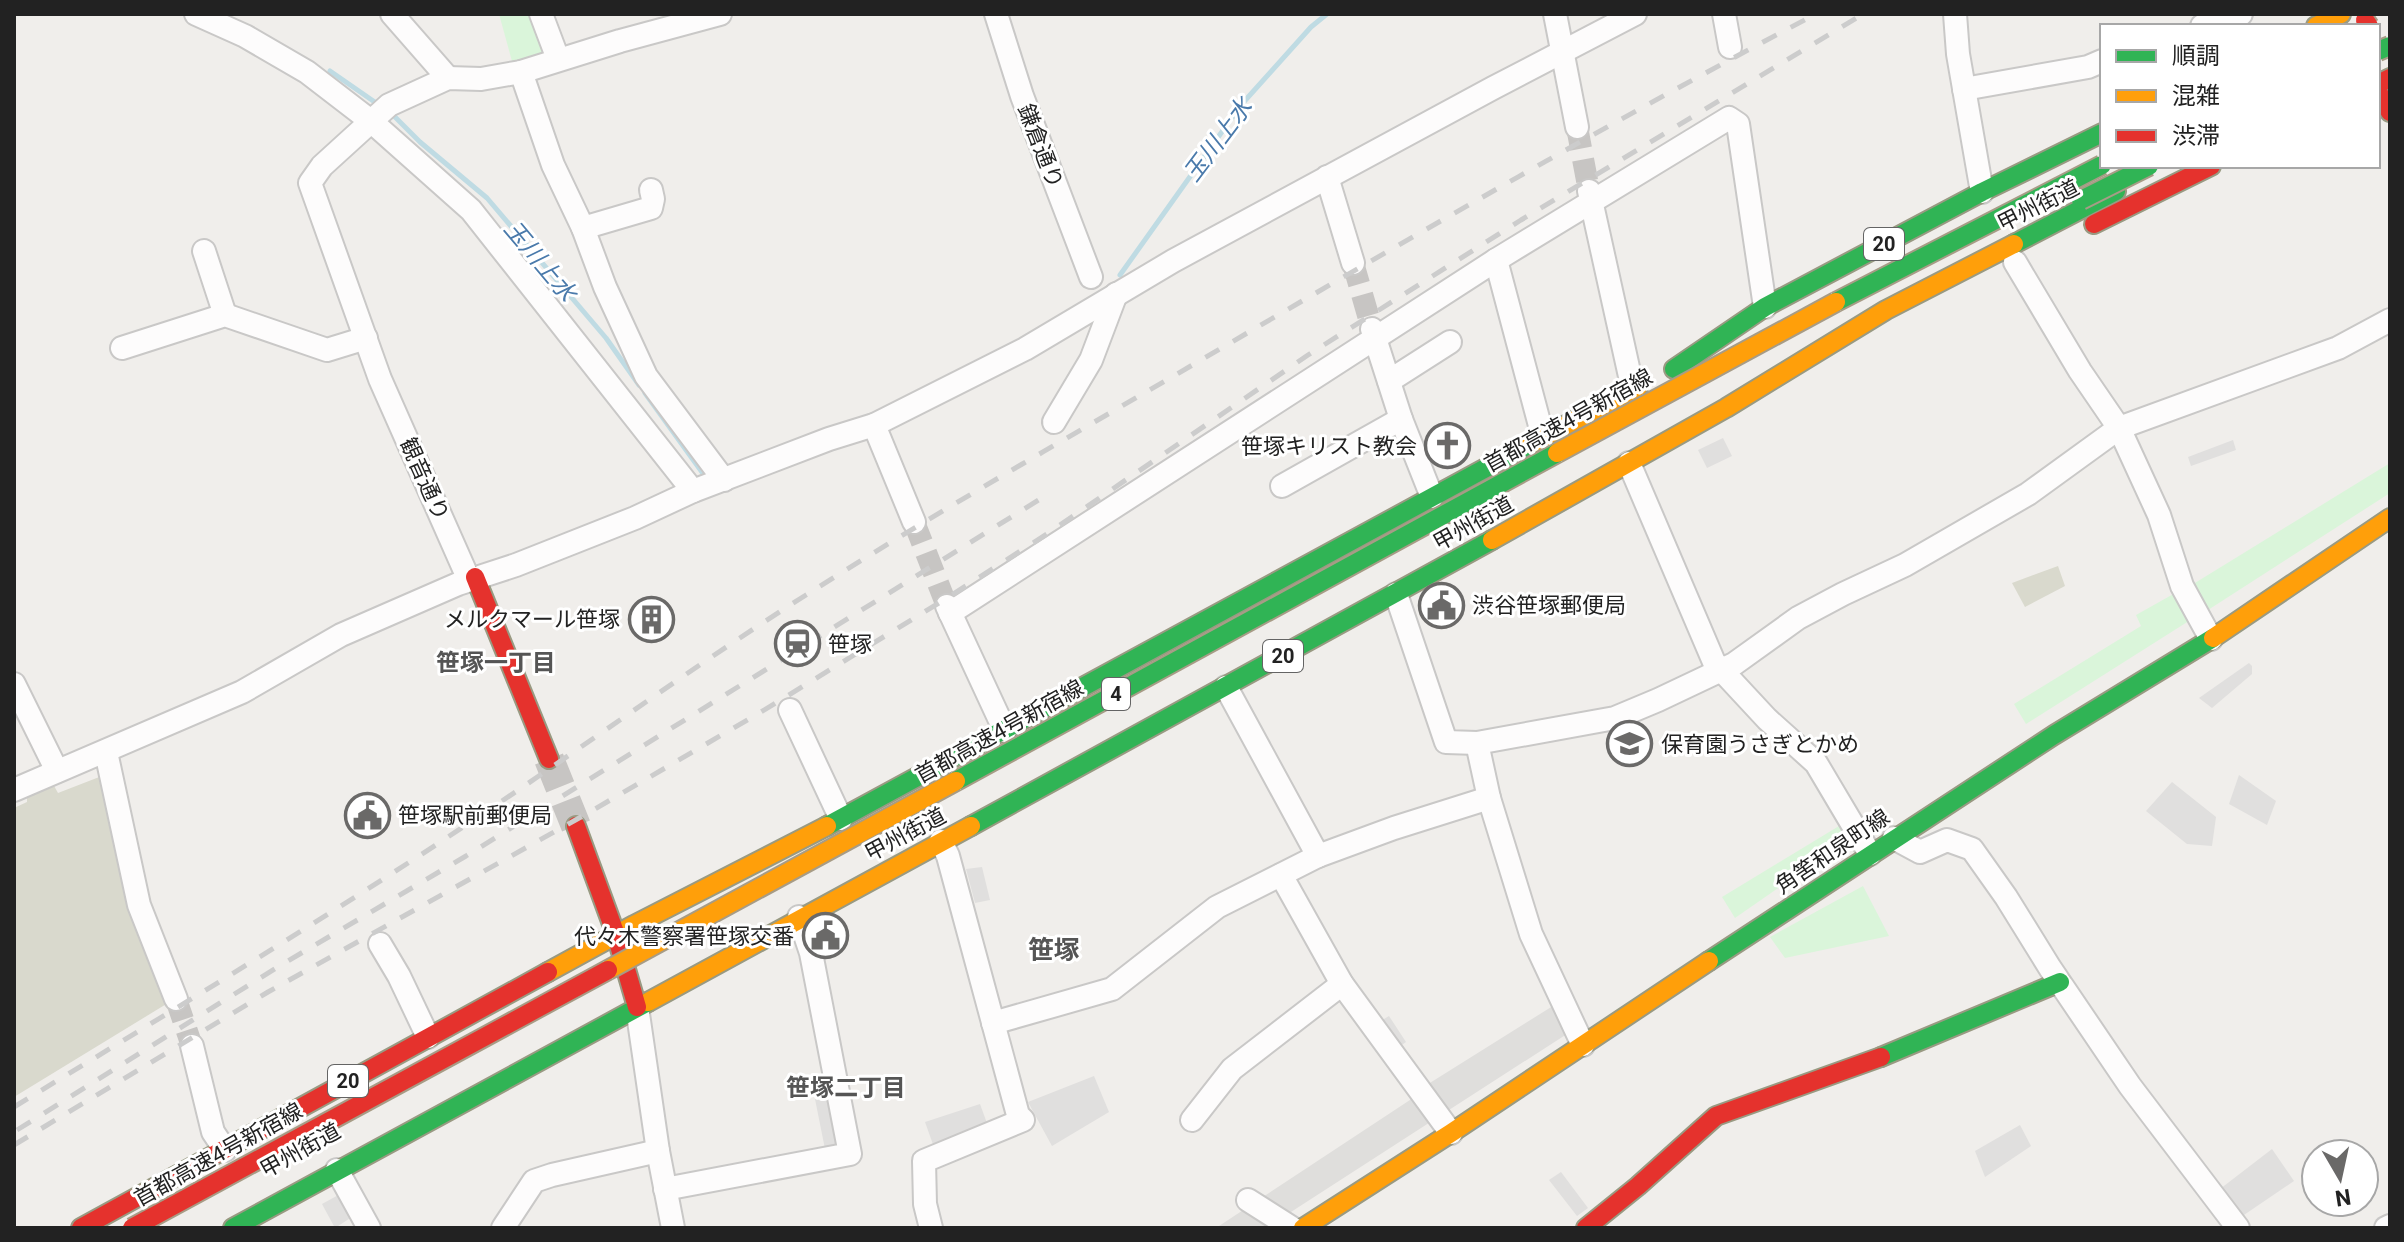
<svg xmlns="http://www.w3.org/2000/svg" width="2404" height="1242" viewBox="0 0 2404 1242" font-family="Roboto,'Noto Sans JP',sans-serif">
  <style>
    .residential { fill: #dfdedc }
    .construction { fill: #d9d9cd }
    .park { fill: #daf5da }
    .parking { fill: #e0dfde }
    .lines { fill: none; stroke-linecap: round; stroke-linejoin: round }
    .stream { stroke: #bfdbe3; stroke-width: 5 }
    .street-tunnel { stroke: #c7c5c3; stroke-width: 22; stroke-dasharray: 22 11; stroke-linecap: butt }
    .secondary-tunnel { stroke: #c7c5c3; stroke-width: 30; stroke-dasharray: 30 15; stroke-linecap: butt }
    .street-casing { stroke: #c9c8c7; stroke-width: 26 }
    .fast-casing { stroke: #999a82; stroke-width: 22 }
    .slow-casing { stroke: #999a82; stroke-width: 22 }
    .jam-casing { stroke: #999a82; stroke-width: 22 }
    .street { stroke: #fdfcfc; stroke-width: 22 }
    .fast { stroke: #30b455; stroke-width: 18 }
    .slow { stroke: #ff9f0a; stroke-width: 18 }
    .jam { stroke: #e5322d; stroke-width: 18 }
    .rail { stroke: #ccc; stroke-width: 5; stroke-dasharray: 16 16; stroke-linecap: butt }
    .fast-bridge-casing { stroke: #a79c86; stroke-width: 22; stroke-linecap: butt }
    .slow-bridge-casing { stroke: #a79c86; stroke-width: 22; stroke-linecap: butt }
    .jam-bridge-casing { stroke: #a79c86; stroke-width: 22; stroke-linecap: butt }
    .fast-bridge { stroke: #30b455; stroke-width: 18 }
    .slow-bridge { stroke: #ff9f0a; stroke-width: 18 }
    .jam-bridge { stroke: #e5322d; stroke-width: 18 }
    .labels { text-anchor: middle; stroke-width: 6; stroke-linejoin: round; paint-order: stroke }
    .shield { fill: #fff; stroke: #646464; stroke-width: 2 }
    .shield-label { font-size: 20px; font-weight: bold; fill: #222 }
    .street-label { font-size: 22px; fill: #222; stroke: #fff }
    .poi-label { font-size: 22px; fill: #222; stroke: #fff; text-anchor: start }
    .water-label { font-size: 24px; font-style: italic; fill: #4a7aab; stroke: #fff }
    .neighbourhood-label { font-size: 24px; font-weight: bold; fill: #555; stroke: #fff }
    .quarter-label { font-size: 26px; font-weight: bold; fill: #555; stroke: #fff }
  </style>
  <rect width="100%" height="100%" fill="#f0eeeb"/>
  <polygon class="residential" points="1556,1004 1570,1032 1266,1228 1216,1228 1413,1098 1425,1086"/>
  <g class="construction">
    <polygon points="2058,566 2065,586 2025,607 2012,583"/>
    <polygon points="107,774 168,1003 14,1097 14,808 27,802 27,796 53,784 58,793"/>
  </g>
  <g class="park">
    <polygon points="499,14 534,14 547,56 513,65"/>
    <polygon points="2390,463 2390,493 2208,610 2199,605 2190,586"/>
    <polygon points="2177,592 2192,619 2026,724 2014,704 2141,626 2136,615"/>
    <polygon points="1839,826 1846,841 1735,918 1722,897"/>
    <polygon points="1863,886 1889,936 1785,958 1770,937"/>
  </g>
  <g class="parking">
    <polygon points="1723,438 1732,456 1707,468 1698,450"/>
    <polygon points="2233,440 2236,450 2191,466 2188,457"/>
    <polygon points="2249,663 2252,666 2252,674 2212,708 2199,698"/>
    <polygon points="2239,775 2276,801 2267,825 2229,804"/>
    <polygon points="2172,782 2216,817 2212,846 2187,844 2146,811"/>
    <polygon points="982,867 990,900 975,903 966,869"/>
    <polygon points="1389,1016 1406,1042 1396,1049 1379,1022"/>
    <polygon points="1094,1076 1109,1112 1052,1146 1028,1102"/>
    <polygon points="828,1096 836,1147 825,1149 815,1099"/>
    <polygon points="980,1104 988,1126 935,1150 925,1122"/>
    <polygon points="2020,1125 2031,1146 1985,1177 1975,1151"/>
    <polygon points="2272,1149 2294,1181 2241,1217 2220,1189"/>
    <polygon points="1561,1172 1588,1208 1577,1216 1549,1180"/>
    <polygon points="342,1193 355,1215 335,1228 322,1204"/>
  </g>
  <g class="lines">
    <g class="stream">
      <polyline points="330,71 379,105"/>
      <polyline points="391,113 420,142 487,198 606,338 639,385"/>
      <polyline points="1120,275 1241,105 1311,27 1327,14"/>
      <polyline points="645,393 707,479"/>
    </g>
    <g class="street-tunnel">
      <polyline points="1577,127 1589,191"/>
      <polyline points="1353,263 1372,329"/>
      <polyline points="914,522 947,606"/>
      <polyline points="176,999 192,1046"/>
    </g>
    <polyline class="secondary-tunnel" points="549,759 576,826"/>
    <defs>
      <g id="street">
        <polyline points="196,14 245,36 307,72 372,122 471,210 693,491"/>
        <polyline points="392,14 448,78"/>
        <polyline points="541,14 558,59"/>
        <polyline points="996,14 1022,96 1091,277"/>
        <polyline points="1555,14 1577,127"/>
        <polyline points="1724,14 1730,47"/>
        <polyline points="1955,14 1958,54 1982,192"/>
        <polyline points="2202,26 2241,14"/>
        <polyline points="521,72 553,165 583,228 605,287 646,376 724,480"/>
        <polyline points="1964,89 2088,67 2102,61"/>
        <polyline points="1327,177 1353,263"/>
        <polyline points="1589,191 1633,390"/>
        <polyline points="583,228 651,208 653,199 651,190"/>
        <polyline points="204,251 225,315"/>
        <polyline points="1496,260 1543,437"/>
        <polyline points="2015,262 2080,371 2119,428 2159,515 2182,586 2211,639"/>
        <polyline points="1372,329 1401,419 1432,497"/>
        <polyline points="122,348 225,315 327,350 366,338"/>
        <polyline points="1389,381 1450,342"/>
        <polyline points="1054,422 1091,360 1116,294"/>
        <polyline points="874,425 914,522"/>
        <polyline points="1629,463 1714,662 1767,719 1816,763 1870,854"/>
        <polyline points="1282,486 1401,419"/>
        <polyline points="469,580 380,379 310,183 322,166 389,105 448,78 481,79 521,72 620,41 720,14"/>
        <polyline points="1396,594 1446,742 1477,743 1615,718 1658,700 1734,664 1798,618 1843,594 1905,565 2028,494 2119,428 2338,348 2390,320"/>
        <polyline points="947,606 1005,731"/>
        <polyline points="950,613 1496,260 1729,118 1738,124 1765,307"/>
        <polyline points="14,684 57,771"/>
        <polyline points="1226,687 1318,856"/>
        <polyline points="790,710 841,819"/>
        <polyline points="1477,743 1489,798 1531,934 1583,1045"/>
        <polyline points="106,752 139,905 176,999"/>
        <polyline points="14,790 242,692 341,635 458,584 516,565 635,518 693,491 829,439 874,425 1025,349 1173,261 1493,88 1635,14"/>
        <polyline points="1894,838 1920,852 1947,840 1972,849 2006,897 2050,968 2130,1086 2238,1228"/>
        <polyline points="1281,875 1342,984 1451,1133"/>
        <polyline points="380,944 399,976 428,1037"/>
        <polyline points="637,1007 658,1151 673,1228"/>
        <polyline points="993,1023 1112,989 1217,907 1318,856 1394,828 1489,798"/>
        <polyline points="192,1046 213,1132 225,1150"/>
        <polyline points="1192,1120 1232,1069 1342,984"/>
        <polyline points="337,1170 369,1228"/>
        <polyline points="665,1189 850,1154 811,953 799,917"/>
        <polyline points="1248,1200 1292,1228"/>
        <polyline points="503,1228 534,1181 552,1175 658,1151"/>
        <polyline points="931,1228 925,1204 924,1161 1023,1120 1018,1115 948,856 941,841"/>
        <polyline points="2386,1228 2390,1226"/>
      </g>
      <g id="fast">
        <polyline points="2014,244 2116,191"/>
        <polyline points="1674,369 1765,307 1982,192 2102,133"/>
        <polyline points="827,826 1530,444"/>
        <polyline points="971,826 1492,540"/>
        <polyline points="1709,961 2054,735 2213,638"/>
        <polyline points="1881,1057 2060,982"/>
        <polyline points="233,1228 648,1002"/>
      </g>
      <g id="slow">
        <polyline points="2316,26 2341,14"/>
        <polyline points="1530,444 1638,387"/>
        <polyline points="1492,540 1726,408 1886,310 2014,244"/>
        <polyline points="2213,638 2390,518"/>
        <polyline points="548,972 634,925 827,826"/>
        <polyline points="648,1002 971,826"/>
        <polyline points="1303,1228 1451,1133 1709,961"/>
      </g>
      <g id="jam">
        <polyline points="2378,84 2390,78"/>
        <polyline points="2378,92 2390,112"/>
        <polyline points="2094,224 2211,166"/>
        <polyline points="475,577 549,759"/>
        <polyline points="576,826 616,935 637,1007"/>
        <polyline points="81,1228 548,972"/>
        <polyline points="1586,1228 1638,1186 1716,1116 1881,1057"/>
      </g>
    </defs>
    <use href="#street" class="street-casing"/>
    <use href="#fast" class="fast-casing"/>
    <use href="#slow" class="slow-casing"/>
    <use href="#jam" class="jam-casing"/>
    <use href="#street" class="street"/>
    <use href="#fast" class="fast"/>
    <use href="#slow" class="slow"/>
    <use href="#jam" class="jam"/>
    <g class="rail">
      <path d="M14,1107c154,-94 308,-186 458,-286 112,-74 220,-154 334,-226 137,-87 279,-167 419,-249 195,-114 391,-227 591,-332"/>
      <polyline points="17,1130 276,968 466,856 1045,496"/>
      <polyline points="14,1145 268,992 588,813 761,712 947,598 1047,534 1308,355 1521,220 1863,14"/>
    </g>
    <defs>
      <g id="fast-bridge">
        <polyline points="2378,51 2390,46"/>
        <polyline points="2081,200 2149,166"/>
        <polyline points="1836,302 2102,165"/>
        <polyline points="956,781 1557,453"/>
      </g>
      <g id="slow-bridge">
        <polyline points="1557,453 1836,302"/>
        <polyline points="608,970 956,781"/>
      </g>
      <g id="jam-bridge">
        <polyline points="2365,20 2369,26"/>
        <polyline points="132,1228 608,970"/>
      </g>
    </defs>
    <use href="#fast-bridge" class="fast-bridge-casing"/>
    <use href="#slow-bridge" class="slow-bridge-casing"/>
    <use href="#jam-bridge" class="jam-bridge-casing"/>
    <use href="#fast-bridge" class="fast-bridge"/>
    <use href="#slow-bridge" class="slow-bridge"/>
    <use href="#jam-bridge" class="jam-bridge"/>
  </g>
  <defs>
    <symbol id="church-ring" viewBox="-11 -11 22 22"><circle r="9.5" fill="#fff" stroke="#6a6968" stroke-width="1.5"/><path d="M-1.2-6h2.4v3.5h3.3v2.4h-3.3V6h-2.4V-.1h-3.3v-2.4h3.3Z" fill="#6a6968"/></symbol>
    <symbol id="civic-ring" viewBox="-11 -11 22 22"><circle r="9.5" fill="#fff" stroke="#6a6968" stroke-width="1.5"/><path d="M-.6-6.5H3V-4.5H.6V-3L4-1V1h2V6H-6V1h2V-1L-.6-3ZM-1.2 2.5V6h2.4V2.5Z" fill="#6a6968"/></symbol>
    <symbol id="building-ring" viewBox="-11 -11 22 22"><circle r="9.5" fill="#fff" stroke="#6a6968" stroke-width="1.5"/><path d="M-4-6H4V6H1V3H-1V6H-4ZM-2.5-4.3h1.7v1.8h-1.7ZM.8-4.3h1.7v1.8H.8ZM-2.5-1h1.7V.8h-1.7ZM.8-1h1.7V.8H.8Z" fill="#6a6968"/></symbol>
    <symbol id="station-ring" viewBox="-11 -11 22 22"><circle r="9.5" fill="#fff" stroke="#6a6968" stroke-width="1.5"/><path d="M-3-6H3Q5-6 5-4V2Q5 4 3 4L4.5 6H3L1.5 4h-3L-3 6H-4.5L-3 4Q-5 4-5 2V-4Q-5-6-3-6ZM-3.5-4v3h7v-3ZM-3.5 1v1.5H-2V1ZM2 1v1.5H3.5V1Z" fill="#6a6968"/></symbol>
    <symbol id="school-ring" viewBox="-11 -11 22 22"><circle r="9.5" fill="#fff" stroke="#6a6968" stroke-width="1.5"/><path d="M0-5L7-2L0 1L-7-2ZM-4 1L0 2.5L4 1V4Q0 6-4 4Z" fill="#6a6968"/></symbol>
  </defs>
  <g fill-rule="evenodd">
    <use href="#church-ring" x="1422" y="420" width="51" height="51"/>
    <use href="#civic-ring" x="1416" y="580" width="51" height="51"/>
    <use href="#building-ring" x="626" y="594" width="51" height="51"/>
    <use href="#station-ring" x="772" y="618" width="51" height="51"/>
    <use href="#school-ring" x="1604" y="718" width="51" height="51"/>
    <use href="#civic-ring" x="342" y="790" width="51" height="51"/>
    <use href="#civic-ring" x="800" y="910" width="51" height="51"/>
  </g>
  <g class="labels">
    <g class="shield">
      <rect x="1864" y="228" width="40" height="32" rx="6"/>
      <rect x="1263" y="640" width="40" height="32" rx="6"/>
      <rect x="1102" y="678" width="28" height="32" rx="6"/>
      <rect x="328" y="1065" width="40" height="32" rx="6"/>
    </g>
    <g class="shield-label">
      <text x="1884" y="251">20</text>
      <text x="1283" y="663">20</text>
      <text x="1116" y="701">4</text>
      <text x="348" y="1088">20</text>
    </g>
    <g class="street-label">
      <text transform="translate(1041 146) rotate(69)" y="8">鎌倉通り</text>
      <text transform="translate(2038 205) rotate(-27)" y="8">甲州街道</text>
      <text transform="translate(1568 420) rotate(-29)" y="8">首都高速4号新宿線</text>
      <text transform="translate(425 479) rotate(66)" y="8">観音通り</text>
      <text transform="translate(1473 523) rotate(-29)" y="8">甲州街道</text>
      <text transform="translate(999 731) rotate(-29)" y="8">首都高速4号新宿線</text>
      <text transform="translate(905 834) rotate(-28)" y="8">甲州街道</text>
      <text transform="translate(1832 851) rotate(-34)" y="8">角筈和泉町線</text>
      <text transform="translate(300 1150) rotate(-29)" y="8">甲州街道</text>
      <text transform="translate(218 1154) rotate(-29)" y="8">首都高速4号新宿線</text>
    </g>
    <g class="poi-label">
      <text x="1417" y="454" text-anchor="end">笹塚キリスト教会</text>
      <text x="1472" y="613">渋谷笹塚郵便局</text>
      <text x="620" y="627" text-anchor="end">メルクマール笹塚</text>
      <text x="828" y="652">笹塚</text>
      <text x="1661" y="752">保育園うさぎとかめ</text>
      <text x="398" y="823">笹塚駅前郵便局</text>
      <text x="794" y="944" text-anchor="end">代々木警察署笹塚交番</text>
    </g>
    <g class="water-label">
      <text transform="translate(1218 140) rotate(-53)" y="8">玉川上水</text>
      <text transform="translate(540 261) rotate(50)" y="8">玉川上水</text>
    </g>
    <g class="neighbourhood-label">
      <text x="496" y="671">笹塚一丁目</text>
      <text x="846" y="1096">笹塚二丁目</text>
    </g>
    <g class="quarter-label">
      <text x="1054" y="959">笹塚</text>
    </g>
  </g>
  <rect width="2404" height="1242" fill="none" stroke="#222222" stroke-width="32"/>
  <rect x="2100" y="24" width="280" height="144" fill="#ffffff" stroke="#a7a7a7" stroke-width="2"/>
  <rect x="2116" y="50" width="40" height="12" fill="#30b455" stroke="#a7a7a7" stroke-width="2"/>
  <text x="2172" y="64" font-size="24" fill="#222222">順調</text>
  <rect x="2116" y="90" width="40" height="12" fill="#ff9f0a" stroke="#a7a7a7" stroke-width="2"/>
  <text x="2172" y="104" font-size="24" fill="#222222">混雑</text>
  <rect x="2116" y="130" width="40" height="12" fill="#e5322d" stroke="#a7a7a7" stroke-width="2"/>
  <text x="2172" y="144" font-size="24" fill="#222222">渋滞</text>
  <g transform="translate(2340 1178) rotate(171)"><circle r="38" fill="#ffffff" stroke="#a7a7a7" stroke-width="2"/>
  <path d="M0-6L14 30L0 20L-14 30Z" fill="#6a6968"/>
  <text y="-12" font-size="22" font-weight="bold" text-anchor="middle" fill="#222222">N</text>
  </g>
</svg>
